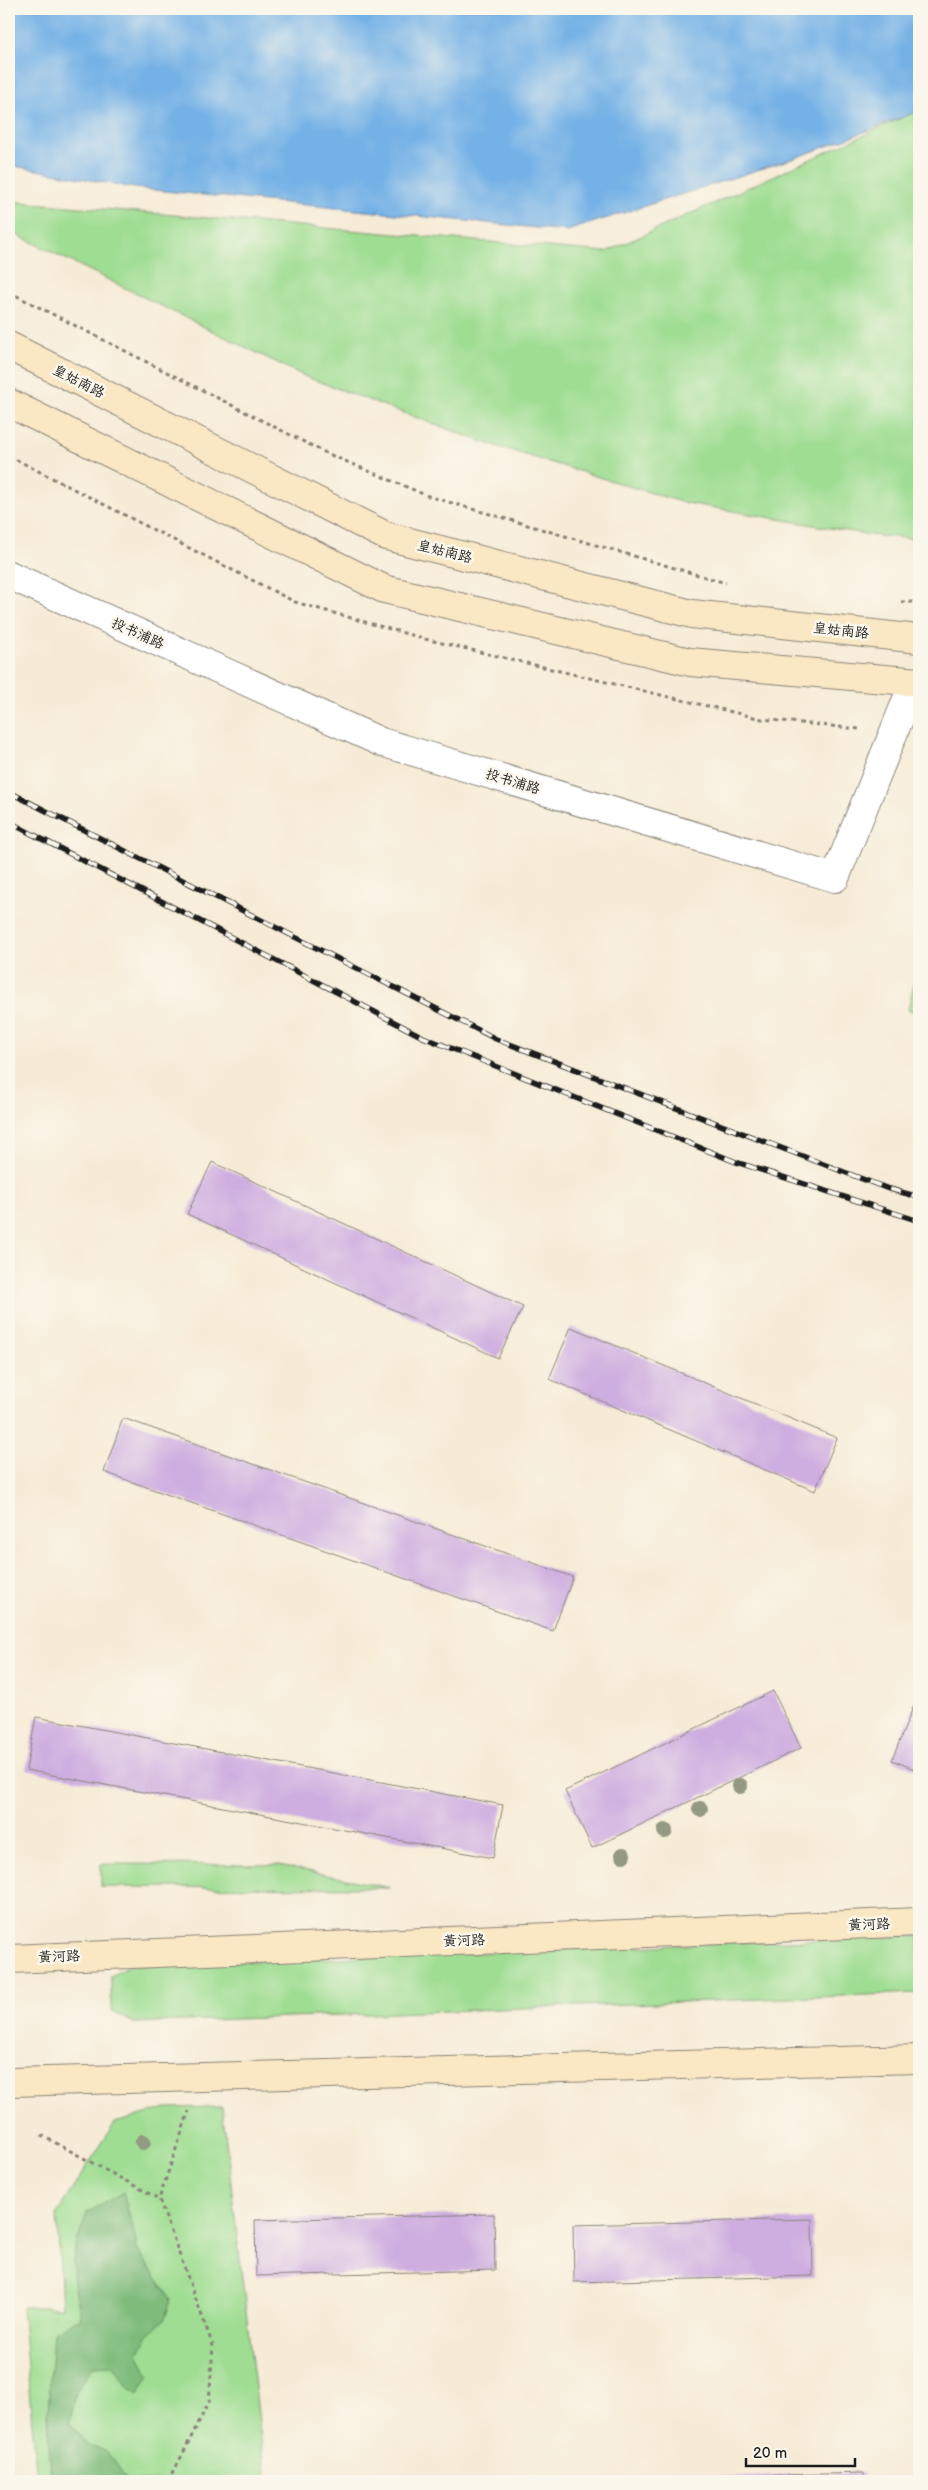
<svg xmlns="http://www.w3.org/2000/svg" width="928" height="2490" viewBox="0 0 928 2490" font-family="'Balsamiq Sans','LXGW WenKai TC',sans-serif">
  <style>
    .green { fill: #9fdd92; stroke: #5e7c57 }
    .forest { fill: #7fbc7c; stroke: #4e6c4c }
    .water { fill: #73b1e6; stroke: #486681 }
    .building { fill: #ceade0 }
    .lines { fill: none; stroke-linecap: round; stroke-linejoin: round }
    .street-casing { stroke: #898479; stroke-width: 30 }
    .secondary-casing { stroke: #898479; stroke-width: 30 }
    .path { stroke: #898479; stroke-width: 3; stroke-dasharray: 4 4; stroke-linecap: butt }
    .street { stroke: #fff; stroke-width: 28 }
    .secondary { stroke: #fae7c3; stroke-width: 28 }
    .rail-casing { stroke: #1c1c1c; stroke-width: 5.5 }
    .rail { stroke: #fbf7ec; stroke-width: 4; stroke-dasharray: 11; stroke-linecap: butt }
    .tree { fill: #949983 }
    .labels { text-anchor: middle; stroke-width: 5; stroke-linejoin: round; paint-order: stroke }
    .street-label { font-size: 14px; fill: #1c1c1c; stroke: #fbf7ec }
  </style>
  <rect width="100%" height="100%" fill="#fbf7ec"/>
  <filter id="ink" filterUnits="userSpaceOnUse"><feTurbulence type="fractalNoise" baseFrequency=".02" numOctaves="2"/><feDisplacementMap in="SourceGraphic" scale="10" xChannelSelector="R" yChannelSelector="G"/><feConvolveMatrix kernelMatrix="1 2 1 2 8 2 1 2 1" color-interpolation-filters="sRGB"/></filter>
  <filter id="wash" filterUnits="userSpaceOnUse"><feTurbulence type="fractalNoise" baseFrequency=".0096" numOctaves="4" result="noise"/><feDisplacementMap in="SourceGraphic" scale="20" xChannelSelector="R" yChannelSelector="G"/><feGaussianBlur stdDeviation="1.12" result="paint"/><feColorMatrix in="noise" values="0 0 0 0 0 0 0 0 0 0 0 0 0 0 0 0 0 1.4 0 .05"/><feComposite in="paint" operator="in"/></filter>
  <g filter="url(#wash)">
    <rect width="100%" height="100%" fill="#f6ebd6"/>
    <g class="green">
      <polygon points="919,110 919,539 870,535 681,502 483,442 306,377 9,231 9,201 606,252"/>
      <polygon points="919,960 919,1013 908,1010"/>
      <polygon points="101,1864 279,1865 390,1888 101,1887"/>
      <polygon points="919,1936 919,1993 133,2023 111,2010 111,1976 130,1966"/>
      <polygon points="222,2107 266,2481 37,2481 22,2307 62,2307 57,2213 115,2123 166,2108"/>
    </g>
    <polygon class="forest" points="123,2192 133,2228 137,2249 171,2300 165,2318 147,2337 138,2354 149,2375 138,2395 128,2387 113,2365 93,2366 76,2392 70,2423 87,2444 108,2452 127,2481 51,2481 48,2414 53,2332 81,2318 73,2277 75,2248 87,2213"/>
    <polygon class="water" points="9,9 919,9 919,111 798,157 567,231 134,188 9,165"/>
    <g id="blocks">
      <g class="building">
        <polygon points="212,1162 523,1307 498,1358 187,1214"/>
        <polygon points="571,1327 837,1438 815,1491 549,1379"/>
        <polygon points="123,1418 573,1577 553,1631 104,1472"/>
        <polygon points="773,1691 801,1748 592,1848 565,1791"/>
        <polygon points="914,1705 919,1707 919,1771 892,1760"/>
        <polygon points="36,1717 503,1805 493,1858 26,1770"/>
        <polygon points="494,2214 495,2270 256,2276 255,2220"/>
        <polygon points="812,2219 813,2276 574,2282 573,2225"/>
        <polygon points="864,2473 864,2481 625,2481 625,2479"/>
      </g>
    </g>
  </g>
  <g filter="url(#ink)">
    <use href="#blocks" fill-opacity="0" stroke="#898479" stroke-width="1"/>
    <g class="lines">
      <defs>
        <polyline id="street" points="9,575 381,742 835,878 914,682"/>
        <g id="secondary">
          <polyline points="9,346 386,536 692,614 919,639"/>
          <polyline points="9,403 384,589 690,662 919,682"/>
          <polyline points="9,1959 919,1922"/>
          <polyline points="9,2082 919,2059"/>
        </g>
      </defs>
      <use href="#street" class="street-casing"/>
      <use href="#secondary" class="secondary-casing"/>
      <g class="path">
        <polyline points="9,292 326,453 428,496 726,583"/>
        <polyline points="9,456 295,602 425,639 762,719 859,729"/>
        <polyline points="901,602 919,602"/>
        <polyline points="41,2135 159,2199"/>
        <polyline points="169,2481 209,2402 213,2346 159,2199 189,2111"/>
      </g>
      <use href="#street" class="street"/>
      <use href="#secondary" class="secondary"/>
      <defs>
        <g id="rail">
          <polyline points="9,792 496,1039 886,1188 919,1197"/>
          <polyline points="9,822 423,1037 736,1162 919,1221"/>
        </g>
      </defs>
      <use href="#rail" class="rail-casing"/>
      <use href="#rail" class="rail"/>
    </g>
    <g class="tree">
      <circle cx="740" cy="1786" r="8"/>
      <circle cx="700" cy="1809" r="8"/>
      <circle cx="665" cy="1831" r="8"/>
      <circle cx="623" cy="1855" r="8"/>
      <circle cx="143" cy="2142" r="8"/>
    </g>
  </g>
  <g class="labels">
    <g class="street-label">
      <text transform="translate(79 381) rotate(27)" y="5">皇姑南路</text>
      <text transform="translate(445 551) rotate(14)" y="5">皇姑南路</text>
      <text transform="translate(841 630) rotate(6)" y="5">皇姑南路</text>
      <text transform="translate(138 633) rotate(24)" y="5">投书浦路</text>
      <text transform="translate(513 781) rotate(17)" y="5">投书浦路</text>
      <text transform="translate(869 1924) rotate(-2)" y="5">黄河路</text>
      <text transform="translate(464 1940) rotate(-2)" y="5">黄河路</text>
      <text transform="translate(59 1956) rotate(-2)" y="5">黄河路</text>
    </g>
  </g>
  <rect width="928" height="2490" fill="none" stroke="#fbf7ec" stroke-width="30"/>
  <path d="M746 2458v8h109v-8" fill="none" stroke="#1c1c1c" stroke-width="2.5"/>
  <text x="753" y="2458" font-size="15" fill="#1c1c1c" stroke="#fbf7ec" stroke-width="4" paint-order="stroke">20 m</text>
</svg>
